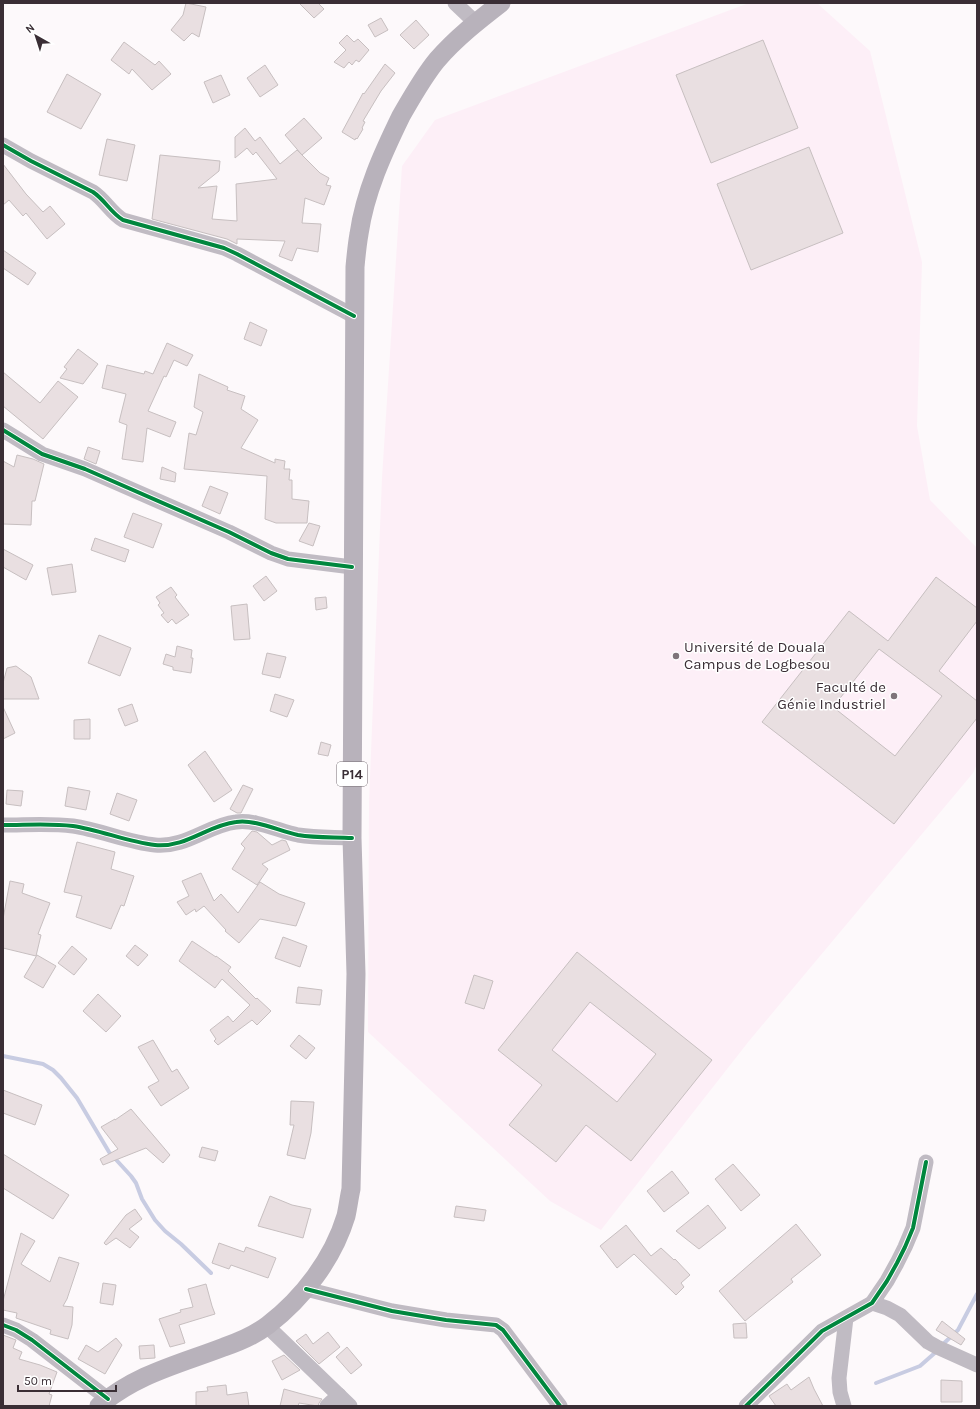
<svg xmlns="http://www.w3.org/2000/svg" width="980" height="1409" viewBox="0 0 980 1409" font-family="Karla,sans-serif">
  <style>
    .built { fill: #fdeff7 }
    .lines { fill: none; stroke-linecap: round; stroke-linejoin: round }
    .stream { stroke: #c8cce2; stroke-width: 4 }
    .building { fill: #e9dfe1; stroke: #c7bfc0; fill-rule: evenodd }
    .minor { stroke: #c0bbc3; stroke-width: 15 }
    .major { stroke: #b8b2bb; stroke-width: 19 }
    .cycleway-casing { stroke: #fff; stroke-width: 6 }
    .cycleway { stroke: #00873e; stroke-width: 4 }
    .poi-dot { fill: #7e757a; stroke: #fff; stroke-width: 1.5 }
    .labels { text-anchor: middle; stroke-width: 3; stroke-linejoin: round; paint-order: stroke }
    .shield { fill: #fff; stroke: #756d72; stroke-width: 1 }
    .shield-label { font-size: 14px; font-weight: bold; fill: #3a2e35 }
    .poi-label { font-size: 15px; fill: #3a2e35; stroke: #fff; text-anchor: start }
  </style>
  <rect width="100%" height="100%" fill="#fdf9fb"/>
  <polygon class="built" points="749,3 817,3 870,51 922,262 917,426 930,500 977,548 977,764 973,773 749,1041 601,1230 550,1201 368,1032 369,803 382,478 402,166 435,120"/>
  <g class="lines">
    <g class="stream">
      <polyline points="3,1056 43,1064 53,1070 61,1078 77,1098 109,1152 131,1176 136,1183 142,1199 155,1220 165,1231 181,1244 211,1273"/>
      <polyline points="941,1346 958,1330 977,1294"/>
      <polyline points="876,1383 920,1366 937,1351"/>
    </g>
  </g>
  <g class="building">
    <polygon points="186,3 206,7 199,37 192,33 184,41 171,30 183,15"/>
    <polygon points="299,3 318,3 324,9 314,18"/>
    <polygon points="381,18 388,30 375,37 368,25"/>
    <polygon points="416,20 429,35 414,49 400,35"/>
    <polygon points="347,35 354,42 358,39 369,50 359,62 356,60 352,65 349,62 344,68 334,62 346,50 339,43"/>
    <polygon points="763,40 798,128 711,163 676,75"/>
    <polygon points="124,42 155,65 159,61 171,74 152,90 132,69 129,74 111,60"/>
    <polygon points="385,64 395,73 381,91 363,121 365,122 362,128 363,129 357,139 356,138 355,140 342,132 363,93 364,94"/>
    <polygon points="265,65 278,85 260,97 247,78"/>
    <polygon points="67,74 101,94 81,129 47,112"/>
    <polygon points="221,75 230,95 213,103 204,82"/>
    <polygon points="304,118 322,138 302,155 285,135"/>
    <polygon points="245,128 255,141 260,137 280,164 297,150 320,173 329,178 326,185 331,186 324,205 305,198 302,223 321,224 318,252 297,248 292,261 279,256 285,241 237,239 237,244 227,239 152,219 160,155 220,161 219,171 198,188 217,186 212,219 237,221 236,184 277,179 256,152 253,155 247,148 235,158 235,137"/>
    <polygon points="107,139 135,145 127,181 99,175"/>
    <polygon points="809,147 843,233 751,270 717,184"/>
    <polygon points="3,164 26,194 43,212 50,206 65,224 47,239 26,213 23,216 9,200 3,205"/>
    <polygon points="3,250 36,273 28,285 3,268"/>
    <polygon points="250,322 267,330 261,346 244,339"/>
    <polygon points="167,343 193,355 187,366 174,360 166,377 164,376 148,411 176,422 170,437 147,428 143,462 122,459 127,425 119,422 126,394 102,388 107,365 144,374 145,371 153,374"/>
    <polygon points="78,349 98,364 83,384 60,378 67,369 64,367"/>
    <polygon points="3,372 40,403 58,381 78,397 43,439 3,406"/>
    <polygon points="199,374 228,387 227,390 245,396 241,409 258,420 241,448 275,463 275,459 285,461 284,469 290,469 289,480 292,480 292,499 309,501 307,523 276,523 265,519 267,476 184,469 189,433 196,435 203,412 194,407"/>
    <polygon points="88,447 100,451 96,464 84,459"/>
    <polygon points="17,455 33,459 44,464 35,501 32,501 31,525 3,524 3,461 14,467"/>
    <polygon points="162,467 176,473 175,482 160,479"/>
    <polygon points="210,486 228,493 220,514 202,506"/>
    <polygon points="133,513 162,524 153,548 124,537"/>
    <polygon points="309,523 320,526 313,546 299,541"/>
    <polygon points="95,538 129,550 125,562 91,550"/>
    <polygon points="3,549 33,565 26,580 3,567"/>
    <polygon points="72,564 76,592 52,595 47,568"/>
    <polygon points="266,576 277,591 264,601 253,586"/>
    <path d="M936,577l41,31v13l-38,50 38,30v17l-83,106 -132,-102 87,-111 39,30zM879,649l63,47 -47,60 -62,-49z"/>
    <polygon points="171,587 177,595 175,597 189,615 176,624 172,619 168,623 161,615 164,613 158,605 160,603 156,597"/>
    <polygon points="326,597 327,608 316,610 315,598"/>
    <polygon points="247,604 250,639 234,640 231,606"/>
    <polygon points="99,635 131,648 120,676 88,663"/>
    <polygon points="177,646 192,650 191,658 193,658 191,673 173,670 173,667 163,664 166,654 175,657"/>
    <polygon points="267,653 286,657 280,678 262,674"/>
    <polygon points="16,666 31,677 39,699 3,699 3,683 7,668"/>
    <polygon points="275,694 294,700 287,717 270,711"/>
    <polygon points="132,704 138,721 125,726 118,709"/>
    <polygon points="3,707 15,733 3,739"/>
    <polygon points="90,719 90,739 74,739 74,720"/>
    <polygon points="321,742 331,745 328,756 318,754"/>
    <polygon points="205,751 232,790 214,802 188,765"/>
    <polygon points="243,785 253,789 241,813 237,813 230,809"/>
    <polygon points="68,787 90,791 86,810 65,806"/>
    <polygon points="7,790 23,791 21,806 6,804"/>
    <polygon points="117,793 137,800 129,821 110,814"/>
    <polygon points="252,831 257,832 272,845 282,840 286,841 290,850 262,864 268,869 257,885 232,869 245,848 241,844"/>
    <polygon points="77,842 115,852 111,869 134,876 124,906 121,905 111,929 76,917 82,896 64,892"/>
    <polygon points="201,873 214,901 221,894 238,913 260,882 279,894 305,903 296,926 260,919 239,943 225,931 226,930 204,906 196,912 195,909 186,915 177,902 189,896 182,881"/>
    <polygon points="10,881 24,884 22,893 50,903 38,934 41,935 36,956 3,948 3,919"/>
    <polygon points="283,937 307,946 300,967 275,958"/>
    <polygon points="192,941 216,957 216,956 231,967 228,971 256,999 257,998 271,1011 257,1025 252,1020 218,1045 214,1041 216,1039 210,1030 228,1016 233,1022 250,1005 222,979 215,988 179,961"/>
    <polygon points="135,945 148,955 138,966 126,956"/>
    <polygon points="72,946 87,959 74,975 58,963"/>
    <path d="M577,952l135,108 -81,101 -45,-36 -30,37 -47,-37 33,-40 -44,-35zM590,1002l66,52 -39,48 -65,-52z"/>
    <polygon points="37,955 56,966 43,988 24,977"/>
    <polygon points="474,975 493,981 484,1009 465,1003"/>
    <polygon points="298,987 322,990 320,1005 296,1003"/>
    <polygon points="98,994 121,1016 106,1032 83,1011"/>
    <polygon points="299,1035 315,1048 306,1059 290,1046"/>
    <polygon points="153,1040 172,1072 177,1069 189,1088 161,1106 148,1087 159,1081 138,1047"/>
    <polygon points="3,1090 42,1105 35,1125 3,1113"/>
    <polygon points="291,1101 314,1102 311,1133 305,1159 287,1155 294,1125 290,1125"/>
    <polygon points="131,1109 170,1155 163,1163 146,1148 103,1165 100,1159 118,1149 101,1127 115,1119 115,1120"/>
    <polygon points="202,1147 218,1151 215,1161 199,1157"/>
    <polygon points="3,1154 69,1195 53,1219 3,1188"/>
    <polygon points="733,1164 760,1195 741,1211 715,1179"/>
    <polygon points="672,1171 689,1193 664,1212 647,1191"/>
    <polygon points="270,1196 292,1205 311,1209 303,1238 258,1226"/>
    <polygon points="708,1205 726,1228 699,1249 676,1231"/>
    <polygon points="456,1206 486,1210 484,1221 454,1217"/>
    <polygon points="135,1209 142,1219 129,1229 139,1237 130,1248 116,1238 106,1245 104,1243 126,1215"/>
    <polygon points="796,1224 821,1255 791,1279 793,1282 745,1321 719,1291"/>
    <polygon points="626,1225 651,1256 661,1248 674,1260 675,1259 690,1275 681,1283 684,1287 676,1295 634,1254 617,1268 600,1246"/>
    <polygon points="21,1233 35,1241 21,1264 50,1282 59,1257 79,1263 67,1299 63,1306 73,1307 72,1325 68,1339 50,1334 51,1330 16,1318 17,1313 3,1310 3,1301"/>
    <polygon points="219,1243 244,1252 246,1247 276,1258 268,1278 231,1265 229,1269 212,1263"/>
    <polygon points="103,1283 116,1285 113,1305 100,1303"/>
    <polygon points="206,1284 212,1306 215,1314 179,1325 185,1343 170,1347 159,1319 181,1312 180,1310 193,1307 188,1289"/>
    <polygon points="942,1321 965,1339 961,1345 936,1330"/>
    <polygon points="746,1323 747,1338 734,1338 733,1324"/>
    <polygon points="328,1332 340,1347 319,1364 296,1341 306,1334 313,1344"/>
    <polygon points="3,1335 16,1340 13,1348 22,1352 19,1359 40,1365 57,1372 49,1394 52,1395 49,1406 3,1406"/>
    <polygon points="116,1338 122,1345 105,1374 78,1359 86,1345 98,1352"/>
    <polygon points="154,1345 155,1358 140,1359 139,1346"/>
    <polygon points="347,1347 362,1365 351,1374 336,1357"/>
    <polygon points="284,1355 300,1370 282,1380 272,1361"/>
    <polygon points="809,1377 814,1389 823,1406 776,1406 769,1396 787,1384 791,1390"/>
    <polygon points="941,1380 962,1381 962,1402 941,1402"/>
    <polygon points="226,1385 227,1395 247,1392 249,1406 196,1406 196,1392 208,1391 207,1387"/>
    <polygon points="284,1389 302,1394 322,1399 319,1403 318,1406 299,1403 298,1406 280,1406"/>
  </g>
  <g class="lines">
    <g class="minor">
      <polyline points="455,3 476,23"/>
      <path d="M3,145l28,16 62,31c12,8 18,21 30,28l101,28 13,6 117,62"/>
      <polyline points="3,430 42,454 85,469 229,532 271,553 288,559 352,567"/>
      <path d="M3,825c23,0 47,-2 70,1 27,4 55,16 82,19 31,3 53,-20 81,-23 19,-3 43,9 62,13 18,3 36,2 54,3"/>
      <polyline points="306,1289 392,1311 446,1320 496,1325 503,1330 560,1406"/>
      <polyline points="872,1303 887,1308 900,1315 928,1342 937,1347 977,1365"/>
      <polyline points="3,1325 16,1330 32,1340 108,1399"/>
      <polyline points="267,1326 350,1406"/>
      <polyline points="327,1406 339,1395"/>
      <polyline points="746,1406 822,1331 872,1303 887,1281 897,1263 905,1247 913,1228 926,1162"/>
      <polyline points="844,1406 840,1392 839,1378 846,1318"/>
    </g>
    <path class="major" d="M99,1406c37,-32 81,-42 125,-59 15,-5 31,-12 44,-22 35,-27 65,-66 78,-109 2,-9 3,-18 5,-27l5,-215 -4,-136 3,-571c1,-11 2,-22 4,-33 6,-42 24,-81 42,-118 11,-19 22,-39 36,-56 19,-22 42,-40 64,-57"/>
    <defs>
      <g id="cycleway">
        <path d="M3,145l28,16 62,31c12,8 18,21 30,28l101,28 13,6 117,62"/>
        <polyline points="3,430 42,454 85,469 229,532 271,553 288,559 352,567"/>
        <path d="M3,825c23,0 47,-2 70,1 27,4 55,16 82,19 31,3 53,-20 81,-23 19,-3 43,9 62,13 18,3 36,2 54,3"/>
        <polyline points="306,1289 392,1311 446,1320 496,1325 503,1330 560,1406"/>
        <polyline points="3,1325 16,1330 32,1340 108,1399"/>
        <polyline points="746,1406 822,1331 872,1303 887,1281 897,1263 905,1247 913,1228 926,1162"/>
      </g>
    </defs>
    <use href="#cycleway" class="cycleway-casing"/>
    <use href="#cycleway" class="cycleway"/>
  </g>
  <g class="poi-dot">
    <circle cx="676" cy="656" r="4"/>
    <circle cx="894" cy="696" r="4"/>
  </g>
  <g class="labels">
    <rect class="shield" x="337" y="762" width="30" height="24" rx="3"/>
    <g class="shield-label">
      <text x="352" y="779">P14</text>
    </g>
    <g class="poi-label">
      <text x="684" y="652">Université de Douala<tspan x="684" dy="17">Campus de Logbesou</tspan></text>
      <text x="886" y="692" text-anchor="end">Faculté de<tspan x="886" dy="17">Génie Industriel</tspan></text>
    </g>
  </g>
  <rect width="980" height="1409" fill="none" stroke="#3a2e35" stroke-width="8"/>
  <g transform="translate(36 36) rotate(321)" stroke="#ffffff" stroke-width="3" paint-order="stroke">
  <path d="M0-3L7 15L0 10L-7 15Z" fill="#3a2e35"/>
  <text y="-6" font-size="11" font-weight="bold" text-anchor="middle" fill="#3a2e35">N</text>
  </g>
  <path d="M18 1385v6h98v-6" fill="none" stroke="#3a2e35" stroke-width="2"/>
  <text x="24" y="1385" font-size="12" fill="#3a2e35" stroke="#ffffff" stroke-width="3" paint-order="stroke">50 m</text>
</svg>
